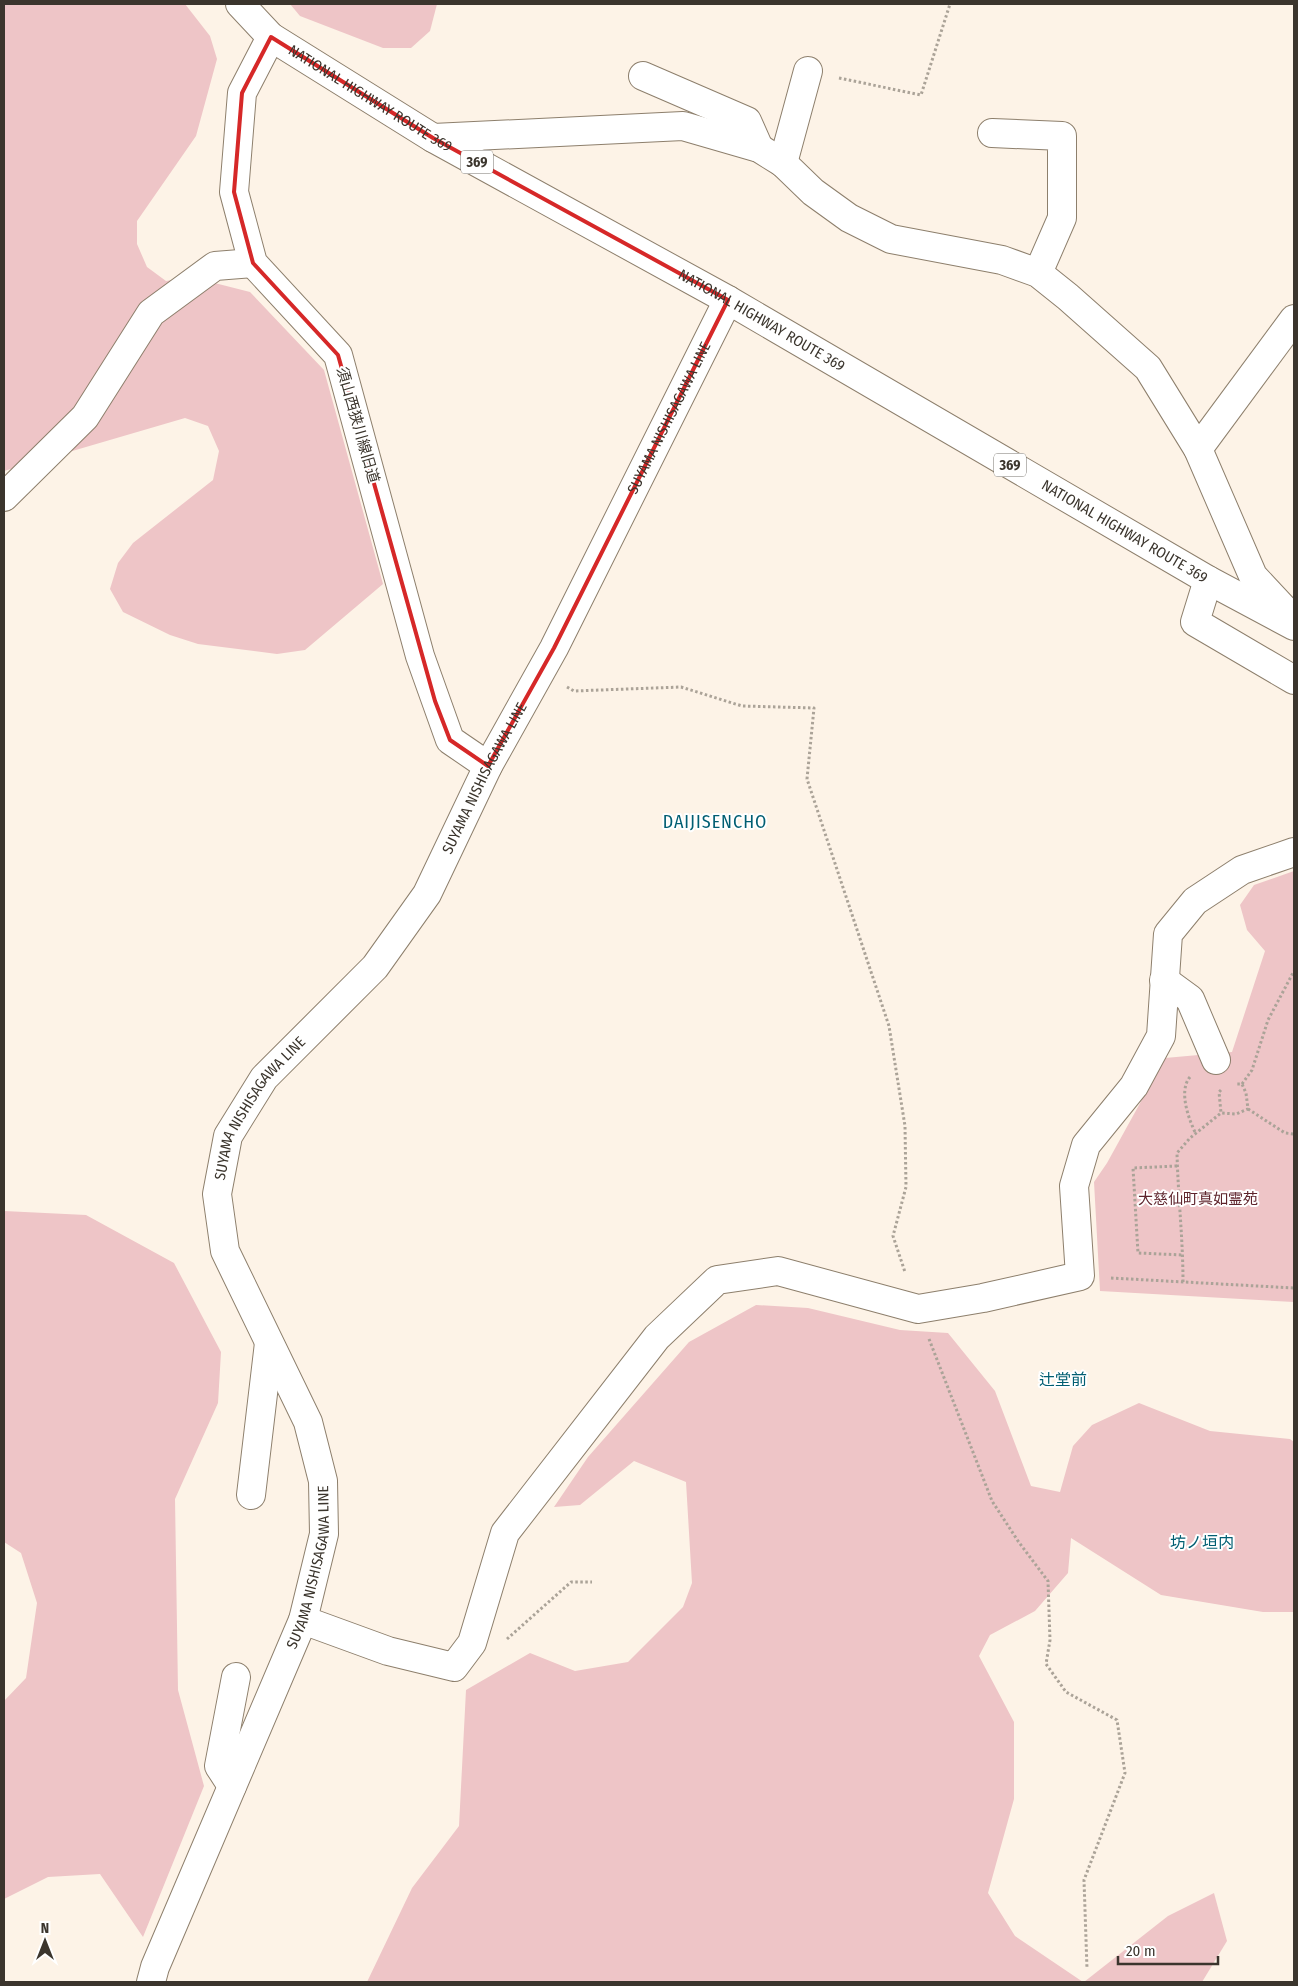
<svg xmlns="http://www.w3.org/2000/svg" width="1298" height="1986" viewBox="0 0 1298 1986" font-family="'Fira Sans Condensed','Noto Sans JP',sans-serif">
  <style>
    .green { fill: #eec5c7 }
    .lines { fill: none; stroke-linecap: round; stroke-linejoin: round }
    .minor-casing { stroke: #8d7f6c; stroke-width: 30 }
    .major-casing { stroke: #8d7f6c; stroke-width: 30 }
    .highway-casing { stroke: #8d7f6c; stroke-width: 30 }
    .path { stroke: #aba398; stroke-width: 3; stroke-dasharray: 2.5 2.5; stroke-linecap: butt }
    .minor { stroke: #fff; stroke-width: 28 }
    .major { stroke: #fff; stroke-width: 28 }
    .highway { stroke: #fff; stroke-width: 28 }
    .marked { fill: none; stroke: #d62828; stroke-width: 4; stroke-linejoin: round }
    .labels { text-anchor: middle; stroke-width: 4; stroke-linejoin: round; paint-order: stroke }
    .shield { fill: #fff; stroke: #76726c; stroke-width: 1 }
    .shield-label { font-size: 14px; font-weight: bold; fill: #3b352d }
    .street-label { font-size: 15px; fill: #3b352d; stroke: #fff }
    .park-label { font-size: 15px; fill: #5e242c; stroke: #fff }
    .neighbourhood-label { font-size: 16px; fill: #015e72; stroke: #fff }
    .quarter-label { font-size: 18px; letter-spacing: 1px; fill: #015e72; stroke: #fff }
  </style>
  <rect width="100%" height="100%" fill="#fdf3e7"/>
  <g class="green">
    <polygon points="4,4 185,4 210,36 217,59 196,136 137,221 137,244 147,267 166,281 191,277 250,292 324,370 383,584 305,650 277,654 198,644 170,635 123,612 110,589 118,563 133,543 213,480 219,451 208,426 185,418 4,471"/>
    <polygon points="290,4 437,4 430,31 411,48 383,48 300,16"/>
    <polygon points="1294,871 1294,1302 1100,1291 1094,1182 1107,1163 1165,1058 1232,1052 1265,951 1247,930 1240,905 1254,885"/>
    <polygon points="4,1211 86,1215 174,1263 221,1352 218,1403 175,1499 178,1690 204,1786 143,1937 100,1874 48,1877 4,1899 4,1701 26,1678 37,1603 21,1553 4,1542"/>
    <polygon points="756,1305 808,1308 900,1330 948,1333 995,1391 1031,1486 1060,1492 1073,1446 1092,1425 1139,1403 1210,1431 1290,1439 1294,1442 1294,1612 1263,1612 1161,1595 1071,1538 1068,1573 1035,1611 990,1635 979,1656 1014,1722 1014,1799 988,1893 1015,1936 1083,1982 367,1982 412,1888 459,1826 466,1690 530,1653 575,1671 628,1662 683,1607 692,1583 686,1482 634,1461 580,1505 554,1507 588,1457 689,1342"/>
    <polygon points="1214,1893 1227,1941 1202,1982 1084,1982 1168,1916"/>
  </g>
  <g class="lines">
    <defs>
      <g id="minor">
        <polyline points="271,37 242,93 234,192 253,263 338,355 420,656 450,740 488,766"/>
        <polyline points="643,76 747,121 759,148"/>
        <polyline points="992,133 1062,136 1062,218 1038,273"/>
        <polyline points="433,138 683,126 759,148 783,163 813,192 849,218 891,239 1002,260 1038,273 1068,297 1148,368 1198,449 1253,576 1294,620"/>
        <polyline points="783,163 808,71"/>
        <polyline points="1198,449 1294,319"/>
        <polyline points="4,497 85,417 151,313 215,266 253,263"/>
        <polyline points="1208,580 1195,622 1294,680"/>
        <polyline points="1164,980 1190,999 1216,1060"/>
        <polyline points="251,1495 269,1343"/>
        <polyline points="303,1620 388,1651 454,1667 472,1643 505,1533 657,1337 717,1280 778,1271 918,1309 983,1298 1080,1276 1074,1186 1086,1145 1134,1086 1161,1036 1168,934 1195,901 1242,870 1294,852"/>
        <polyline points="232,1786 219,1766 236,1677"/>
      </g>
      <g id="major">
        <path id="s1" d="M151,1982l4,-15 148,-347 21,-86 -1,-53 -15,-59 -83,-171 -8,-57 11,-58 36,-58 111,-111 52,-73 61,-128 66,-118 174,-348"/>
      </g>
      <g id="highway">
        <path id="s2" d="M240,4l31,33 162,101 295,162 480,280 86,46"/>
      </g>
    </defs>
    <use href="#minor" class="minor-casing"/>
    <use href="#major" class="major-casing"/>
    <use href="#highway" class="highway-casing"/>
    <g class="path">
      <polyline points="839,78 921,95 950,4"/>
      <polyline points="567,687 574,691 681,687 742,706 814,708 807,779 889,1026 905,1126 906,1187 893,1236 905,1272"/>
      <path d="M1190,1077c-12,14 -1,43 6,57"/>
      <polyline points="1242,1084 1252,1070 1268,1020 1294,971"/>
      <polyline points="1221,1090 1219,1092 1221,1113"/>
      <polyline points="1248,1109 1285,1133 1294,1134"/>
      <polyline points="1177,1166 1133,1168 1138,1253 1183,1255"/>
      <polyline points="1111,1278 1294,1288"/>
      <path d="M1183,1282c0,-43 -5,-86 -6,-129l13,-15 31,-25 15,1 12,-5 -2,-16 -4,-9h-5"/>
      <polyline points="929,1339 992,1501 1018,1541 1048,1581 1050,1640 1046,1664 1066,1692 1117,1720 1125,1773 1084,1880 1087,1969"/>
      <polyline points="507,1639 571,1582 592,1582"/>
    </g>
    <use href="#minor" class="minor"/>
    <use href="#major" class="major"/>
    <use href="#highway" class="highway"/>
  </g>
  <path class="marked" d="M271,37l162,101 295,162 -174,348 -66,118 -38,-26 -15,-39 -97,-346 -85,-92 -19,-71 8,-99z"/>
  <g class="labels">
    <g class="shield">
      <rect x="461" y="150.5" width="32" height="23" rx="4"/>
      <rect x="994" y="453.5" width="32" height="23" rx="4"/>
    </g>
    <g class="shield-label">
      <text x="477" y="167">369</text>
      <text x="1010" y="470">369</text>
    </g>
    <g class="street-label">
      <text dy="5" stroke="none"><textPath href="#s2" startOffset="162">NATIONAL HIGHWAY ROUTE 369</textPath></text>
      <text dy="5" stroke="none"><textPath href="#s2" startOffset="612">NATIONAL HIGHWAY ROUTE 369</textPath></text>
      <text dy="5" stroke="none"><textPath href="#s1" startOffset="1751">SUYAMA NISHISAGAWA LINE</textPath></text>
      <text transform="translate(358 425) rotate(74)" y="5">須山西狭川線旧道</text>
      <text dy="5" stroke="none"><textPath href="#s2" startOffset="1032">NATIONAL HIGHWAY ROUTE 369</textPath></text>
      <text dy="5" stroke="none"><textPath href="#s1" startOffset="1346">SUYAMA NISHISAGAWA LINE</textPath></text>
      <text dy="5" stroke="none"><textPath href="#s1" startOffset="941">SUYAMA NISHISAGAWA LINE</textPath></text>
      <text dy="5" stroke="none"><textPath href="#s1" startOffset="446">SUYAMA NISHISAGAWA LINE</textPath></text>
    </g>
    <g class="park-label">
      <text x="1198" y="1204">大慈仙町真如霊苑</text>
    </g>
    <g class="neighbourhood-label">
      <text x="1063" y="1385">辻堂前</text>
      <text x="1202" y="1548">坊ノ垣内</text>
    </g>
    <g class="quarter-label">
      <text x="715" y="828">DAIJISENCHO</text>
    </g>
  </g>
  <rect width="1298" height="1986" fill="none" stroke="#3b352d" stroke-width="10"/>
  <g transform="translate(45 1941)" stroke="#ffffff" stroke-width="4" paint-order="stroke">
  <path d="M0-4L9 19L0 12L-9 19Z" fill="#3b352d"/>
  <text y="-8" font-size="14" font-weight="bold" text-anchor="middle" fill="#3b352d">N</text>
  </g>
  <path d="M1118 1956v8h100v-8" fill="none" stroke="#3b352d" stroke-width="2.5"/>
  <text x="1126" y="1956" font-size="15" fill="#3b352d" stroke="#ffffff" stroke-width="4" paint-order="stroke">20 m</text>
</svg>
